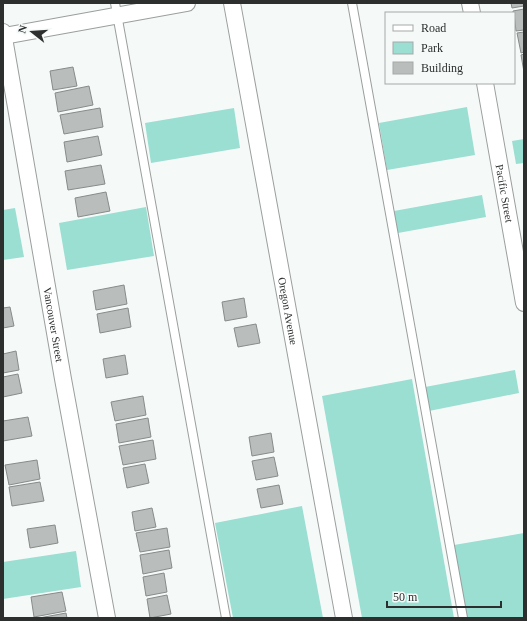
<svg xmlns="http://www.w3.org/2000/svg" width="527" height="621" viewBox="0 0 527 621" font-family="'Times New Roman',serif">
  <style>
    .green { fill: #9bded2 }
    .building { fill: #b9bdbc; stroke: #878b8a }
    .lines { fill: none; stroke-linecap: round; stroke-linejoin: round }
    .lane-casing { stroke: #9a9e9d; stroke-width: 10 }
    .street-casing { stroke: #9a9e9d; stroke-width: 18 }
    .lane { stroke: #fff; stroke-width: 8 }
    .street { stroke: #fff; stroke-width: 16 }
    .labels { text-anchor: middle; stroke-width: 4; stroke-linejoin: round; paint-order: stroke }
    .street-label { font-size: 11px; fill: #2d2f2f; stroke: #f5faf9 }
  </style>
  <rect width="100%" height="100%" fill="#f5faf9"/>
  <g class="green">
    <polygon points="467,107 475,155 387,170 379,123"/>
    <polygon points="234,108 240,148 151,163 145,123"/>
    <polygon points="524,139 524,163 516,164 512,141"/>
    <polygon points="482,195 486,217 398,233 394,211"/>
    <polygon points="146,207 154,256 67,270 59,223"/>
    <polygon points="15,208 24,257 3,260 3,210"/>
    <polygon points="515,370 519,393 429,411 425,387"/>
    <polygon points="412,379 454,618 362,618 322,396"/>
    <polygon points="302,506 323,618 233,618 215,523"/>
    <polygon points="524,533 524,618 467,618 454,545"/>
    <polygon points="76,551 81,587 3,599 3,562"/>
  </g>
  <g class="building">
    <polygon points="511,3 524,3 524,6 512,8"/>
    <polygon points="524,9 524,30 516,31 514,13 513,13 513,11"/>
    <polygon points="524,32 524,52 521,53 517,33"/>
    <polygon points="524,54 524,72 521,55"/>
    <polygon points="73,67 77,86 53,90 50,71"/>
    <polygon points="89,86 93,105 58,112 55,93"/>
    <polygon points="100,108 103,127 64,134 60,115"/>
    <polygon points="98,136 102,155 67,162 64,142"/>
    <polygon points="101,165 105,184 68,190 65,171"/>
    <polygon points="106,192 110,211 78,217 75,198"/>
    <polygon points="124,285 127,304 96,310 93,291"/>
    <polygon points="244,298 247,317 225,321 222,302"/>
    <polygon points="10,307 14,326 3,328 3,308"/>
    <polygon points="128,308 131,327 100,333 97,314"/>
    <polygon points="256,324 260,343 238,347 234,328"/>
    <polygon points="16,351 19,370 3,373 3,354"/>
    <polygon points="125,355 128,374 106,378 103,359"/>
    <polygon points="18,374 22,393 3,397 3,377"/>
    <polygon points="143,396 146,415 115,421 111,402"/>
    <polygon points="28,417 32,436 3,441 3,421"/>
    <polygon points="148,418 151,437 119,443 116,424"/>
    <polygon points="271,433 274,452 252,456 249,437"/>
    <polygon points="153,440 156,459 123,465 119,446"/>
    <polygon points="274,457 278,476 256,480 252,461"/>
    <polygon points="37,460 40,479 9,485 5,465"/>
    <polygon points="145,464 149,483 127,488 123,468"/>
    <polygon points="40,482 44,501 12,506 9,487"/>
    <polygon points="279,485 283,504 261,508 257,489"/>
    <polygon points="152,508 156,527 135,531 132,512"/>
    <polygon points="55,525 58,543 30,548 27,529"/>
    <polygon points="167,528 170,547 140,552 136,533"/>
    <polygon points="169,550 172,568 143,574 140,555"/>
    <polygon points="164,573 167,592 146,596 143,577"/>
    <polygon points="62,592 66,611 34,617 31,597"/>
    <polygon points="167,595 171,614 150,618 147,599"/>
    <polygon points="66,613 67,618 39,618"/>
  </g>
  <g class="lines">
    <defs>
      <g id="lane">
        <polyline points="115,3 226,618"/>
        <polyline points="352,3 463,618"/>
      </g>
      <g id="street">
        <path id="s1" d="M232,3l112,615"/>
        <polyline points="470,3 472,13"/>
        <path id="s2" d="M3,32l60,347 44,239"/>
        <polyline points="4,36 187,3"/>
        <path id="s3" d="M485,83l39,220"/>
      </g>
    </defs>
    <use href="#lane" class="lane-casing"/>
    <use href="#street" class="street-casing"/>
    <use href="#lane" class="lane"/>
    <use href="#street" class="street"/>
  </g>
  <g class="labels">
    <g class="street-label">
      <text dy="4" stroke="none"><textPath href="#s3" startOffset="112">Pacific Street</textPath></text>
      <text dy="4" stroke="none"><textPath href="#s1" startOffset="313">Oregon Avenue</textPath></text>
      <text dy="4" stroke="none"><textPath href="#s2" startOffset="297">Vancouver Street</textPath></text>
    </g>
  </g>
  <rect width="527" height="621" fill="none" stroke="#2d2f2f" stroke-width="8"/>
  <rect x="385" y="12" width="130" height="72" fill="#f5faf9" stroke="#a5a9a8"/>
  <rect x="393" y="25" width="20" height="6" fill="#ffffff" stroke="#a5a9a8"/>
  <text x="421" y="32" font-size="12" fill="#2d2f2f">Road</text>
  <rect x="393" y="42" width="20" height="12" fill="#9bded2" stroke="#a5a9a8"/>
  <text x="421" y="52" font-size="12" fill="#2d2f2f">Park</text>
  <rect x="393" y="62" width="20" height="12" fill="#b9bdbc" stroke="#a5a9a8"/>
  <text x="421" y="72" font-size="12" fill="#2d2f2f">Building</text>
  <g transform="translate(32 32) rotate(287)" stroke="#f5faf9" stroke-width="3" paint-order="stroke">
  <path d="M0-3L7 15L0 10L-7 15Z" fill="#2d2f2f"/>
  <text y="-6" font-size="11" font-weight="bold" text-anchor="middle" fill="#2d2f2f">N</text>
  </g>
  <path d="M387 601v6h114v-6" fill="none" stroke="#2d2f2f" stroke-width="2"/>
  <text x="393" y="601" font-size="12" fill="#2d2f2f" stroke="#f5faf9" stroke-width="3" paint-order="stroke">50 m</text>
</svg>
